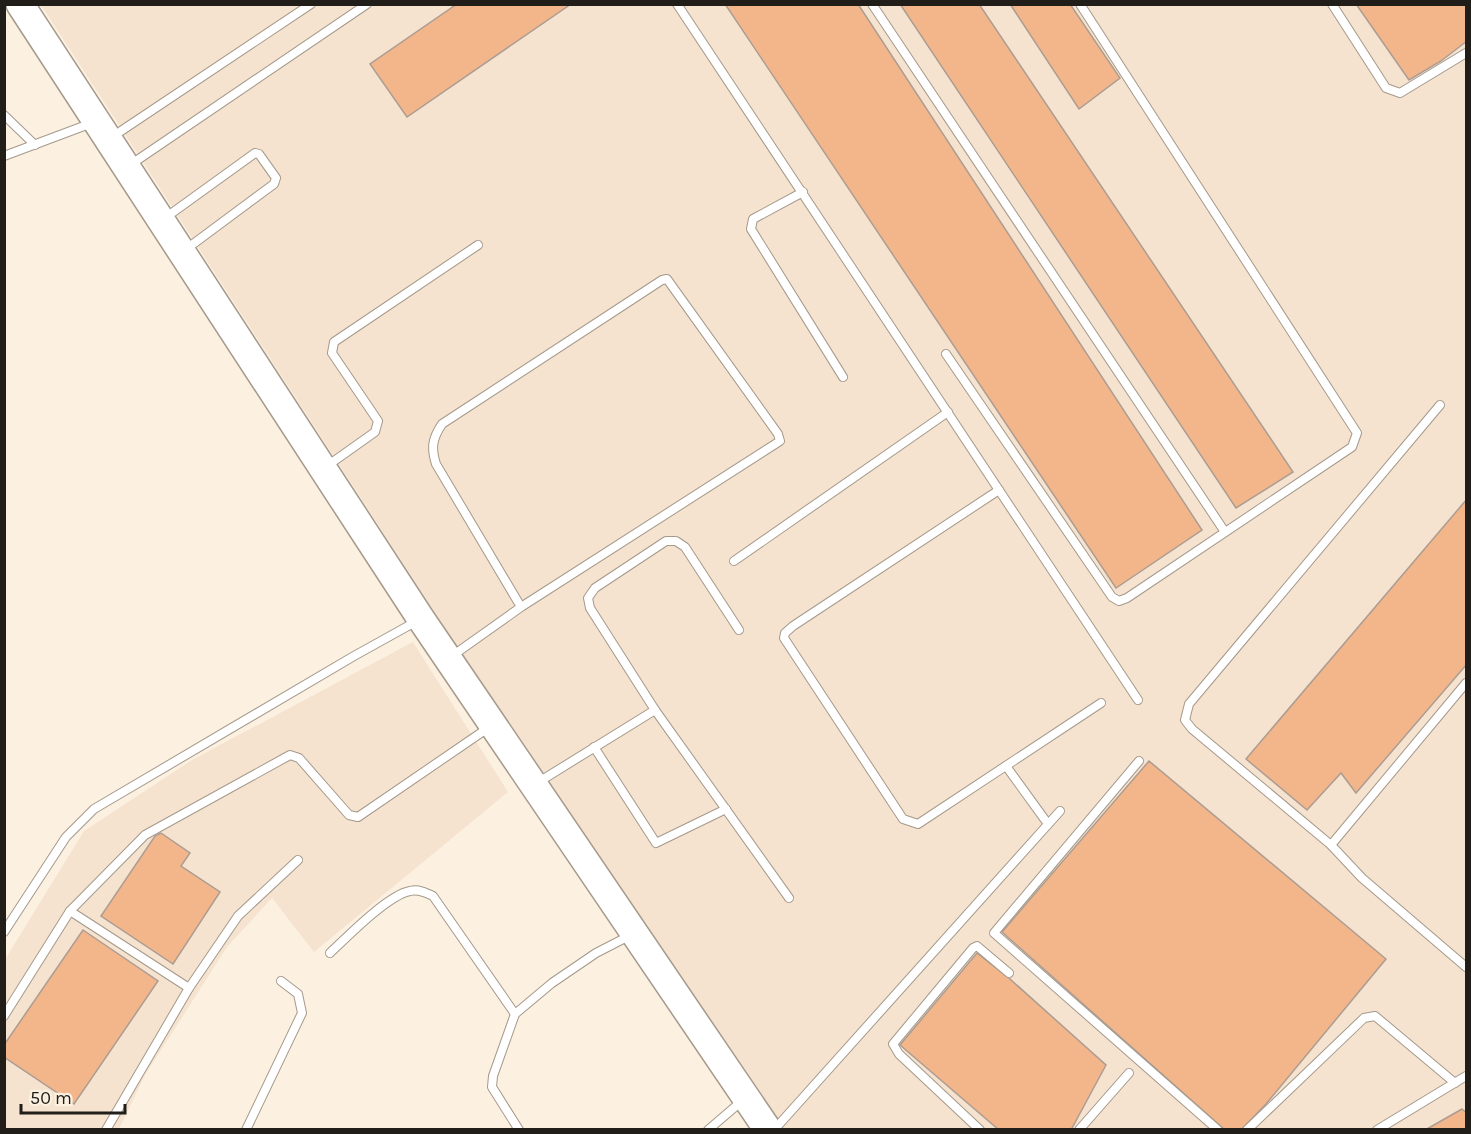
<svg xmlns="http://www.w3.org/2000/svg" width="1471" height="1134" viewBox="0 0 1471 1134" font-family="Karla,sans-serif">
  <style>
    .built { fill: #f5e3cf }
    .building { fill: #f3b68a; stroke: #ac9c92; stroke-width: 1.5 }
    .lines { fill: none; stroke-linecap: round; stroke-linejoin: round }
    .lane-casing { stroke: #a4998b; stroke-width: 10 }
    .highway-casing { stroke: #a4998b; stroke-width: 30 }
    .lane { stroke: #fff; stroke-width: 8 }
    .highway { stroke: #fff; stroke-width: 27 }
  </style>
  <rect width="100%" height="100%" fill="#fcf0e1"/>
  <g class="built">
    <polygon points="41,5 1466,5 1466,1129 770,1129"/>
    <polygon points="413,642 508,792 314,952 272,898 227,947 145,1075 119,1129 5,1129 4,961 84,831 192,760"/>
  </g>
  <g class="building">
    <polygon points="457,4 571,4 407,117 370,64"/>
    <polygon points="725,4 858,4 1202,530 1116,588"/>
    <polygon points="900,4 979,4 1293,472 1236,508"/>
    <polygon points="1010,4 1070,4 1120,78 1079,109"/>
    <polygon points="1356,4 1467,4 1467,41 1441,61 1409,80"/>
    <polygon points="1467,499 1467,664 1356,793 1341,773 1307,810 1246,759"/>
    <polygon points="1149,761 1386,959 1266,1104 1241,1130 1225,1130 1002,932"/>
    <polygon points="161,833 190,853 181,866 220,892 173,964 101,916 155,836"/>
    <polygon points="83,930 158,981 74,1104 4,1057 4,1045"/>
    <polygon points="977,953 1010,979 1106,1065 1071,1130 999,1130 900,1045"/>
    <polygon points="1462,1109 1467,1113 1467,1130 1425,1130"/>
  </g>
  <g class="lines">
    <defs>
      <g id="lane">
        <polyline points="677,4 1138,700"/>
        <polyline points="872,4 1225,532"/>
        <polyline points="1332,4 1386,88 1400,93 1466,53"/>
        <polyline points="4,115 35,145"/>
        <polyline points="112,137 311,4"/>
        <polyline points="4,156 92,123"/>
        <polyline points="130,165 367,4"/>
        <polyline points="803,192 753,219 751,229 843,377"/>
        <polyline points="165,218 255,153 259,154 276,178 274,184 185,250"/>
        <polyline points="946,354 1112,597 1119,601 1127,598 1352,447 1357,433 1080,4"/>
        <polyline points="1440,405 1189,704 1185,720 1192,729 1331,845 1362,878 1466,967"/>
        <polyline points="327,466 375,432 378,421 332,353 334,342 478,245"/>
        <polyline points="999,490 793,626 785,633 784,638 903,819 918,824 1101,703"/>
        <polyline points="734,561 948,412"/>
        <path d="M452,656l69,-49 259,-166 -2,-7 -111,-155 -5,1 -220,144c-10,15 -11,24 -6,40l85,143"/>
        <polyline points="655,710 590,608 588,598 595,588 666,541 676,541 685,547 739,630"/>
        <polyline points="594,747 656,843 726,809"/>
        <polyline points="1139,761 994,933 1218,1130"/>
        <polyline points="1006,766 1048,824"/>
        <polyline points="537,783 655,710 789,898"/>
        <polyline points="1331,845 1466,683"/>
        <polyline points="70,911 189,988"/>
        <polyline points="4,932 66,837 94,809 354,656 417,621"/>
        <path d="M330,953c17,-16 58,-58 80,-62 8,-2 15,1 23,5l82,118"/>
        <polyline points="4,1016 70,911 145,835 290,755 299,758 349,815 358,817 488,728"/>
        <polyline points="106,1130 189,988 238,916 298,860"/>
        <polyline points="246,1130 302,1013 298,994 281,981"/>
        <polyline points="519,1130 492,1087 493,1076 515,1014 552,983 596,953 631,935"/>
        <polyline points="708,1130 743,1100"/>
        <polyline points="774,1130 1060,811"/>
        <polyline points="980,1130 899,1054 893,1044 973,948 977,946 1009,973"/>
        <polyline points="1079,1130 1129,1073"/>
        <polyline points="1247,1130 1364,1018 1375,1016 1455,1083"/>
        <polyline points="1377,1130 1466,1076"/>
      </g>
      <polyline id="highway" points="20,4 421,619 768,1130"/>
    </defs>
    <use href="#lane" class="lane-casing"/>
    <use href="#highway" class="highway-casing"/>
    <use href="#lane" class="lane"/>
    <use href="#highway" class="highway"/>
  </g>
  <rect width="1471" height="1134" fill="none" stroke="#211d18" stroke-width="12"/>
  <path d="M21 1104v9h104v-9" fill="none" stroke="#211d18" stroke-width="3"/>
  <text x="30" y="1104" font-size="18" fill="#211d18" stroke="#fcf0e1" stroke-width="4.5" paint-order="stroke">50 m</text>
</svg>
